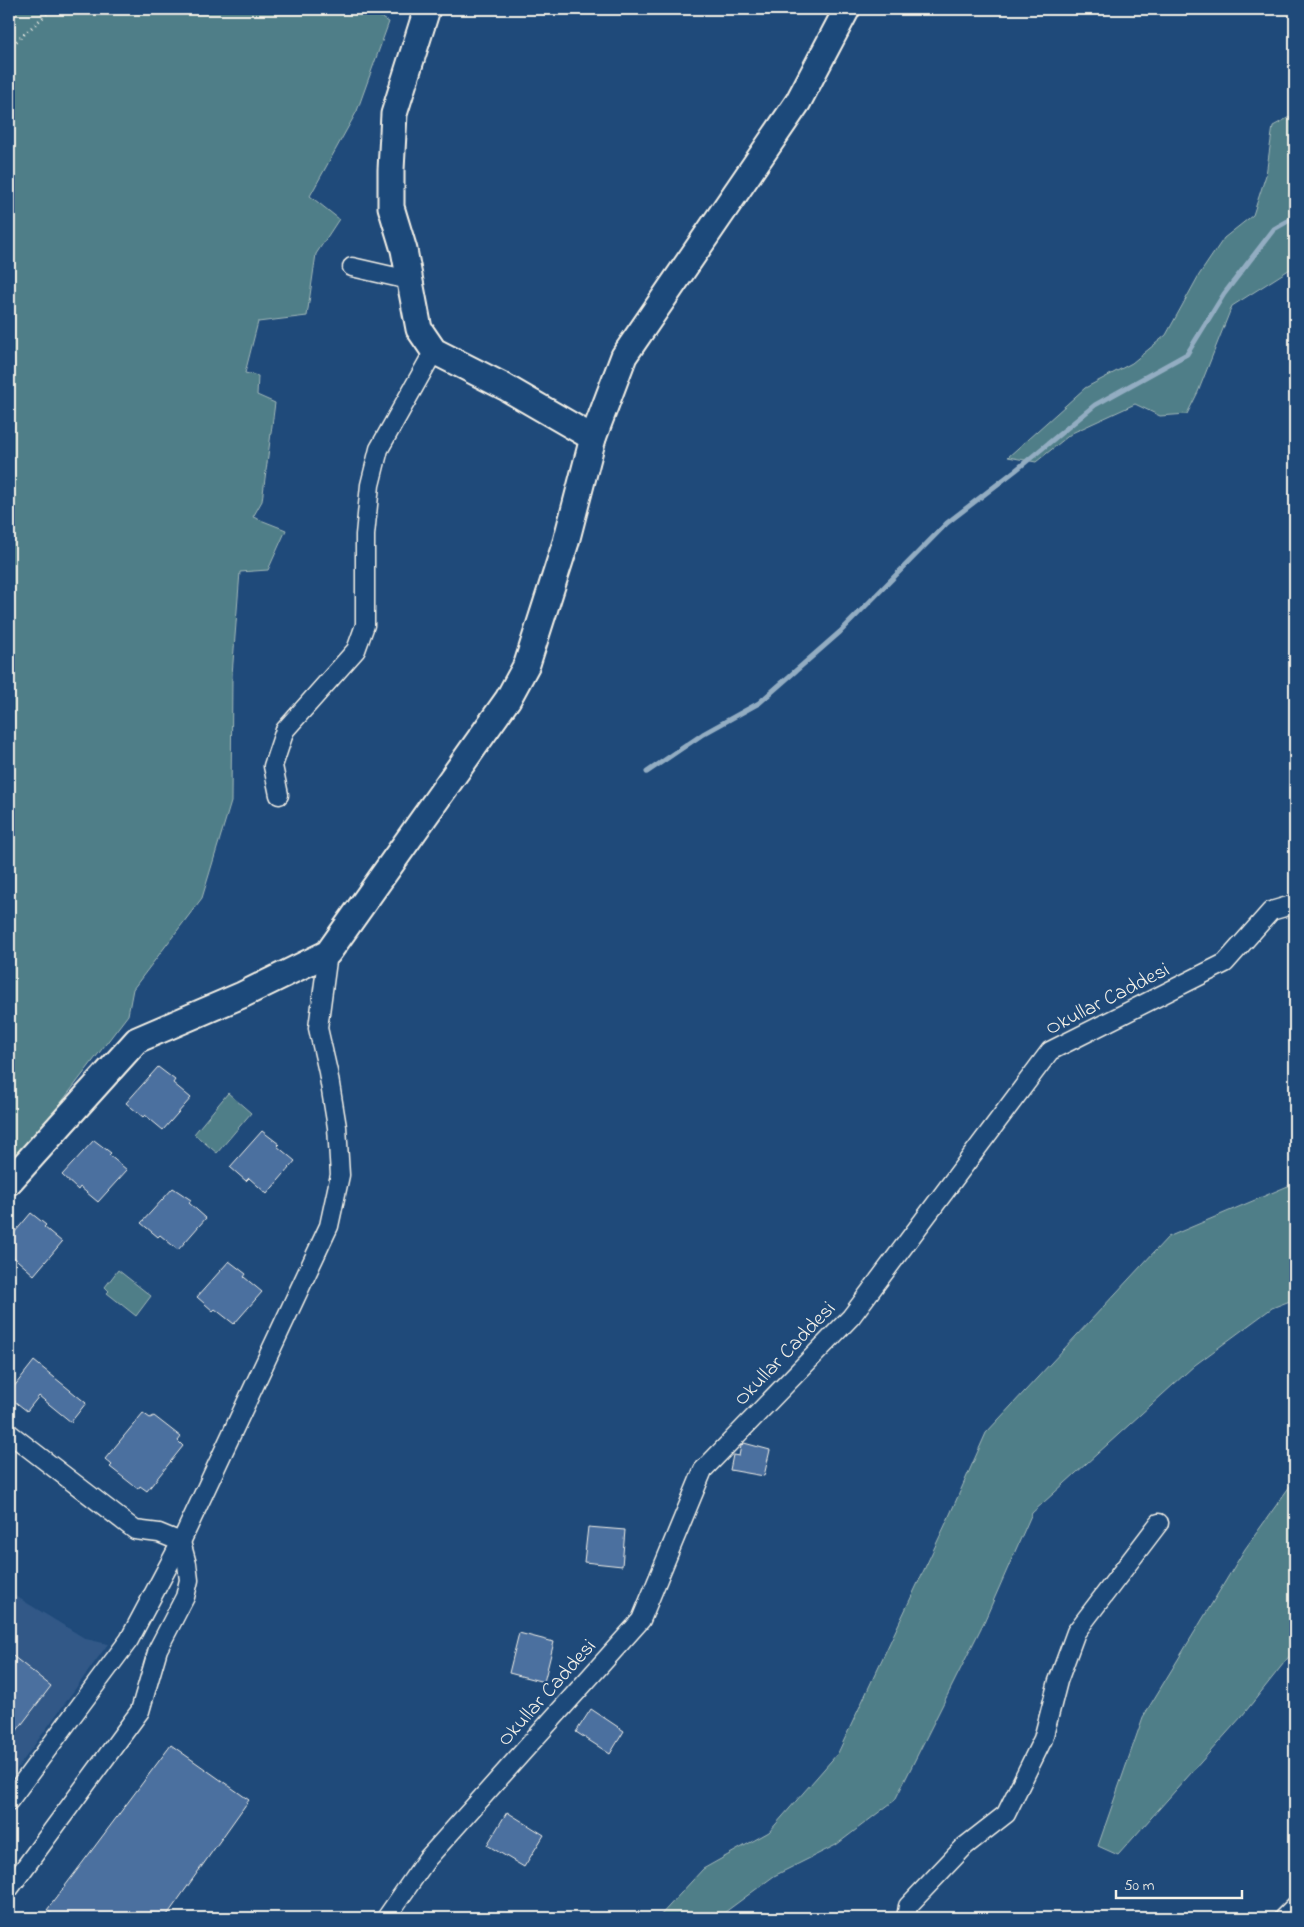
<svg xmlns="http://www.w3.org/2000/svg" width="1304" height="1927" viewBox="0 0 1304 1927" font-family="'Indie Flower',sans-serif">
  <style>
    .built { fill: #305887 }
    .green { fill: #507e88; stroke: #a2b8b8 }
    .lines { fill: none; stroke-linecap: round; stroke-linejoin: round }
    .stream { stroke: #93adc2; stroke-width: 5 }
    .building { fill: #4c709f; stroke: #f4f1e8 }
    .street-casing { stroke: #f4f1e8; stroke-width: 21 }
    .secondary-casing { stroke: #f4f1e8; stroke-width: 29 }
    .path { stroke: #f4f1e8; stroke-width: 3; stroke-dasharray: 1 4; stroke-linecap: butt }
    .street { stroke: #1f4a7a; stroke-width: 18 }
    .secondary { stroke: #1f4a7a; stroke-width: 25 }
    .labels { text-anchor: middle; stroke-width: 4.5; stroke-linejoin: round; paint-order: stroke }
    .street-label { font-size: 21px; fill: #f4f1e8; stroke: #1f4a7a }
  </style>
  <rect width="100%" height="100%" fill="#1f4a7a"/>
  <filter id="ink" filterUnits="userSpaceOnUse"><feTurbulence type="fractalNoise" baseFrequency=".02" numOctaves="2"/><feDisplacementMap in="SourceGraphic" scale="10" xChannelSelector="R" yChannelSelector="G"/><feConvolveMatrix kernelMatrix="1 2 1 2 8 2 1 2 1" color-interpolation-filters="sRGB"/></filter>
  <g filter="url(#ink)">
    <polygon class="built" points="9,1592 86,1639 108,1644 9,1780"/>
    <g class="green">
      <polygon points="9,9 368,9 389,22 357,111 310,196 339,219 316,254 307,316 258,322 245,373 258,376 257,395 275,403 262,501 253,517 286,530 268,570 240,572 232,675 231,802 202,898 133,989 128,1015 28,1146 9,1167"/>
      <polygon points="1295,114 1295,266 1232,306 1198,392 1187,414 1160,416 1135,404 1072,433 1036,462 1008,457 1085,388 1132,363 1166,335 1199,275 1224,238 1253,215 1266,175 1273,126"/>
      <polygon points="228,1093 251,1113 217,1153 194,1134"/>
      <polygon points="1295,1183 1295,1299 1272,1308 1195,1365 1032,1513 984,1622 895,1800 836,1845 774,1876 717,1918 658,1918 703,1869 769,1832 838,1753 947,1521 986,1433 1168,1237"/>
      <polygon points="118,1270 151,1296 136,1316 107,1293 109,1291 105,1287"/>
      <polygon points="1295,1479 1295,1649 1242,1716 1118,1855 1098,1846 1143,1717 1245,1549"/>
    </g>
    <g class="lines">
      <polyline class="stream" points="647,772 703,734 759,703 840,632 947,523 1016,470 1095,405 1187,354 1224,294 1274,229 1295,217"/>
    </g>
    <g class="building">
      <polygon points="158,1067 175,1080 173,1083 191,1098 163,1130 145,1115 143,1117 126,1103"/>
      <polygon points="262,1131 279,1144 277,1146 295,1161 267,1194 249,1178 246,1181 230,1167"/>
      <polygon points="94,1140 111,1153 109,1155 127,1170 98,1202 80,1187 78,1190 62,1175"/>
      <polygon points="173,1188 191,1200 189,1203 206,1218 178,1250 160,1235 158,1237 141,1223"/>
      <polygon points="31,1213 46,1225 44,1227 62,1242 34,1275 9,1253 9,1239"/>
      <polygon points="229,1261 246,1274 244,1277 262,1292 234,1324 215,1309 213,1311 197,1297"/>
      <polygon points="34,1361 86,1403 71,1422 39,1396 27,1411 9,1397 9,1393"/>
      <polygon points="143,1413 150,1418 154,1416 181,1437 178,1441 183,1446 147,1491 140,1486 138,1489 110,1467 112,1465 105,1459"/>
      <polygon points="744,1443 770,1450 764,1476 730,1470 733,1455 739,1456 741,1446"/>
      <polygon points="588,1527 625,1530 622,1566 584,1562"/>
      <polygon points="519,1633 554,1642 544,1682 509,1673"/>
      <polygon points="9,1653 51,1686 9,1741"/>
      <polygon points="591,1709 624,1731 610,1754 576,1732"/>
      <polygon points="171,1745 249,1800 165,1918 57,1918 47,1910"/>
      <polygon points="507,1812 544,1835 524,1867 487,1845"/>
    </g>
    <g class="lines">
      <defs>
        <g id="street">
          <polyline points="352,267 409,280"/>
          <polyline points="279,795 273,766 285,730 356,650 365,625 365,535 370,485 379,449 434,351"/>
          <polyline points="9,1433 135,1530 159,1533 181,1542 187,1564 189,1580 185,1597 158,1649 140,1711 9,1889"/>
          <polyline points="9,1801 129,1640 181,1542 329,1226 340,1175 337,1127 328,1072 318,1028 328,953"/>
          <polyline points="386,1918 427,1859 641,1620 703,1470 851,1317 1050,1051 1225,963 1271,911 1295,904"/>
          <polyline points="906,1918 908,1906 965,1846 1006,1814 1043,1739 1058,1681 1076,1632 1159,1523"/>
          <polyline points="1283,1918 1295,1906"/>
        </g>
        <g id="secondary">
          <polyline points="427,9 394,114 391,170 391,207 404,250 419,329 434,351 505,387 593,438"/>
          <polyline points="9,1182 137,1040 242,995 328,953 508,699 527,664 566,542 593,438 624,356 798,102 847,9"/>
        </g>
      </defs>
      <use href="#street" class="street-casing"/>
      <use href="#secondary" class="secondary-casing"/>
      <polyline class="path" points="9,48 52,9"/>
      <use href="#street" class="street"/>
      <use href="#secondary" class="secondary"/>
    </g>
  </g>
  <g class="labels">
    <g class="street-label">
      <text transform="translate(1107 998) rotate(-27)" y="7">Okullar Caddesi</text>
      <text transform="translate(784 1353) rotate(-46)" y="7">Okullar Caddesi</text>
      <text transform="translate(546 1692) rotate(-48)" y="7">Okullar Caddesi</text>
    </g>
  </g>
  <rect width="1304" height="1927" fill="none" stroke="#1f4a7a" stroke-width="30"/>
  <rect x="15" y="15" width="1274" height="1897" fill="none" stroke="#f4f1e8" stroke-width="2" filter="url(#ink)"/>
  <path d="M1116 1890v8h126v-8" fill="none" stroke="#f4f1e8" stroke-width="2.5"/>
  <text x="1124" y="1890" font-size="15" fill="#f4f1e8" stroke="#1f4a7a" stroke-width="4" paint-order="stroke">50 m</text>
</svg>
